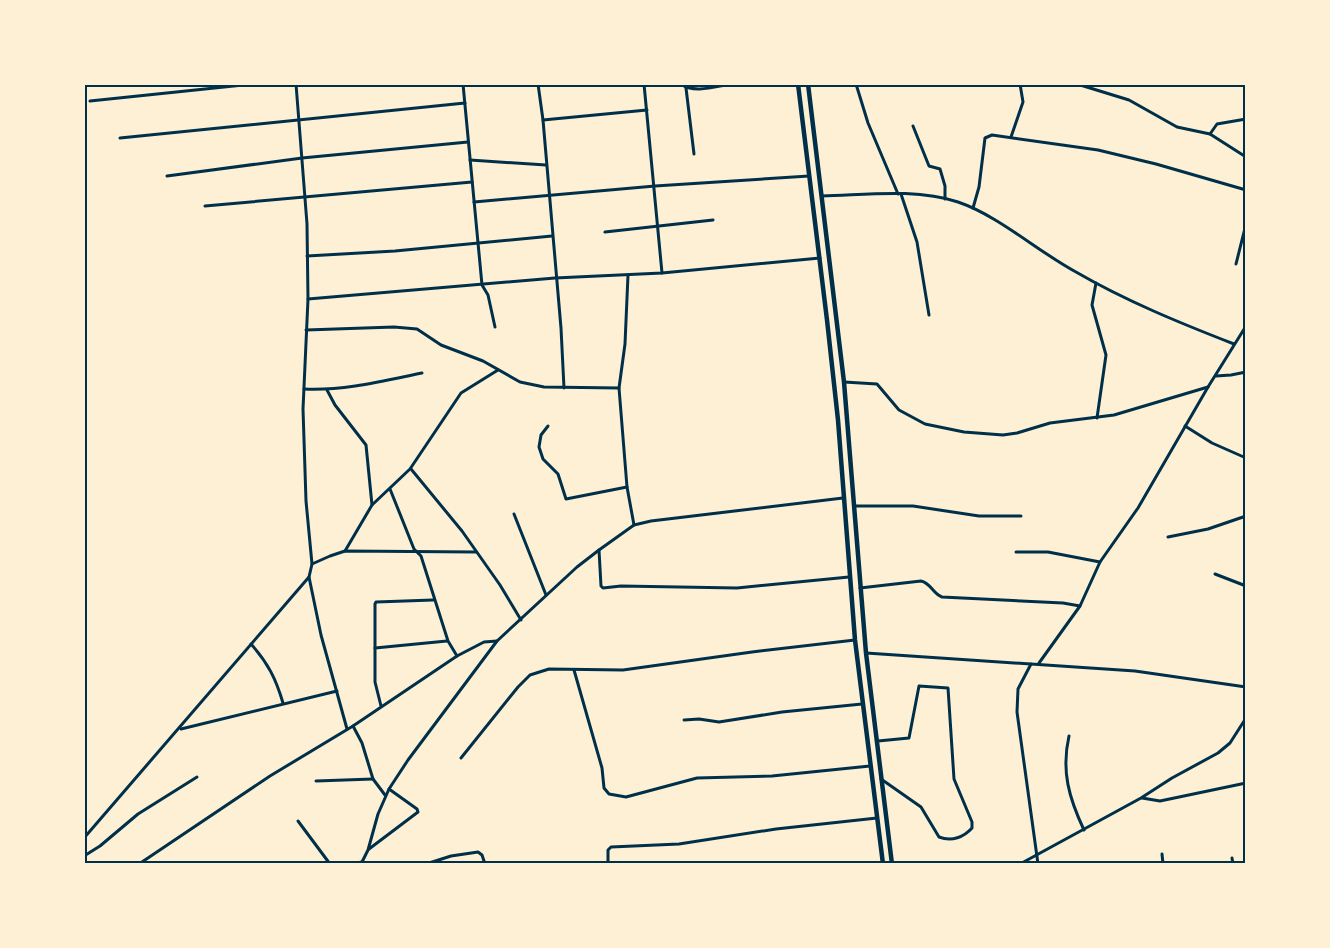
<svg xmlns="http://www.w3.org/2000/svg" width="1330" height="948" viewBox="0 0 1330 948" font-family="Montserrat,sans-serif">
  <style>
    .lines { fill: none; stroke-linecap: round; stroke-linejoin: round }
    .minor { stroke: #003049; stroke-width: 3 }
    .secondary { stroke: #003049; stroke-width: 4.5 }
    .neatline { fill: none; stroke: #003049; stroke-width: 2 }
  </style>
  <rect width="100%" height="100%" fill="#fdf0d5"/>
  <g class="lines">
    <g class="minor">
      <polyline points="463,84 482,285 488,295 495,327"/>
      <polyline points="538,84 543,120 561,328 564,388"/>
      <polyline points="644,84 662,273"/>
      <path d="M681,84c13,10 36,2 51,0"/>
      <polyline points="856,84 868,123 898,194"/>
      <polyline points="1077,84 1129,100 1177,127 1210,134 1246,157"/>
      <polyline points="686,88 694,154"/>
      <polyline points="90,101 253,84"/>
      <polyline points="543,120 647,110"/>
      <polyline points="913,126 929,166 940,169 945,186 945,199"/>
      <polyline points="1210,134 1217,124 1246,119"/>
      <polyline points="1011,137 1023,102 1020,84"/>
      <polyline points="120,138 465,103"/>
      <polyline points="470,160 546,165"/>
      <polyline points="167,176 302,158 468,142"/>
      <polyline points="901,194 917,242 929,315"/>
      <path d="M822,196c44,-1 93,-8 136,6 41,14 79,49 118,70 50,29 104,51 158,72"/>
      <polyline points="474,202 655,186 809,176"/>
      <polyline points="205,206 472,182"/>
      <polyline points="973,208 979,187 985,138 992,135 1098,150 1156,164 1246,190"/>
      <polyline points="605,232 713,220"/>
      <polyline points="307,256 395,251 552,236"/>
      <polyline points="1236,264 1246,224"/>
      <polyline points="628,275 625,344 619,388 627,487 634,525"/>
      <polyline points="1096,283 1092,305 1106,355 1097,418"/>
      <polyline points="308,299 555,278 662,273 820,258"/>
      <polyline points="306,330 394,327 417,329 441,345 483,361 520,382 544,387 619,388"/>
      <polyline points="1216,376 1231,375 1246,372"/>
      <polyline points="844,382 877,384 899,410 925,424 964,432 1003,435 1017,433 1050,423 1114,415 1208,387"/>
      <path d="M304,389c39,2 79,-8 118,-16"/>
      <polyline points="327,390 335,405 366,445 372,505"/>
      <polyline points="548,426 541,435 539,447 543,459 558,474 566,499 627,487"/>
      <polyline points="1185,426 1212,443 1246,458"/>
      <polyline points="411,469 462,531 500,585 521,620"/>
      <polyline points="390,489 414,549 421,556 448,641 457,656"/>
      <polyline points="854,506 913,506 979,516 1021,516"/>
      <polyline points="514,514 546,595"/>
      <polyline points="1168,537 1208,529 1246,516"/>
      <polyline points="599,550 601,586 603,588 621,586 737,588 849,577"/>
      <polyline points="345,551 372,505 410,469 461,393 498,370"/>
      <polyline points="1016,552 1048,552 1100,562"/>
      <polyline points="312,564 330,556 345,551 476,552"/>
      <polyline points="1215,574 1246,586"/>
      <polyline points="309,577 321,635 347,729"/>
      <path d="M860,588l61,-7c10,2 12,13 21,16l121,6 17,3"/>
      <path d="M251,644c17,19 25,35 32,59"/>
      <polyline points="375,648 447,641"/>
      <polyline points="866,653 1135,671 1246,687"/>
      <polyline points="1039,663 1080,606 1100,562 1138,508 1208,387 1246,326"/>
      <polyline points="1031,664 1018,689 1017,712 1038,864"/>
      <polyline points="574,670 602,768 604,788 609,794 626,797 697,778 772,776 870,766"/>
      <polyline points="381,706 375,682 375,604 376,602 433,600"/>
      <polyline points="684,720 699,719 719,722 782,712 862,704"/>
      <polyline points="353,726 362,743 373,779 385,795"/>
      <polyline points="181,729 337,691"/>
      <path d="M1069,736c-8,35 0,62 15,94"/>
      <path d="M878,741l31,-3 10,-52 29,2 6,91 18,43v6c-8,9 -20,14 -33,9l-18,-30 -40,-28"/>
      <polyline points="461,758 518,687 530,675 549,669 623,670 752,652 855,640"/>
      <polyline points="316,781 373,779"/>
      <polyline points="1142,798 1160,801 1246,783"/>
      <polyline points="298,821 330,864"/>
      <polyline points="84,838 309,577 312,564 306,501 303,409 308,299 307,224 296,84"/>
      <polyline points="369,849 418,812 417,809 389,789"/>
      <polyline points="1162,854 1163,864"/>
      <polyline points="84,856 100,846 138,814 197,777"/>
      <polyline points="1232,858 1233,864"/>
      <polyline points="362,862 368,850 378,814 389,789 408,760 497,641 577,567 599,550 634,525 651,521 843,498"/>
      <polyline points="139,864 270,776 353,726 457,656 484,642 497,641"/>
      <polyline points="239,864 240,864"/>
      <polyline points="351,864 362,862 365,864"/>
      <polyline points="426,864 451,856 478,852 482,855 485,864"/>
      <polyline points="608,864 608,850 611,847 679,844 776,829 877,818"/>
      <polyline points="1020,864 1141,798 1172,778 1218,753 1230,743 1246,718"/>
    </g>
    <g class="secondary">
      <polyline points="798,84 827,320 838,420 855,640 883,864"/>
      <polyline points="808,84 844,382 866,653 892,864"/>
    </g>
  </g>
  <rect width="1330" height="948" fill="none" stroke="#fdf0d5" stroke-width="171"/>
  <rect x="86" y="86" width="1158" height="776" class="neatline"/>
</svg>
